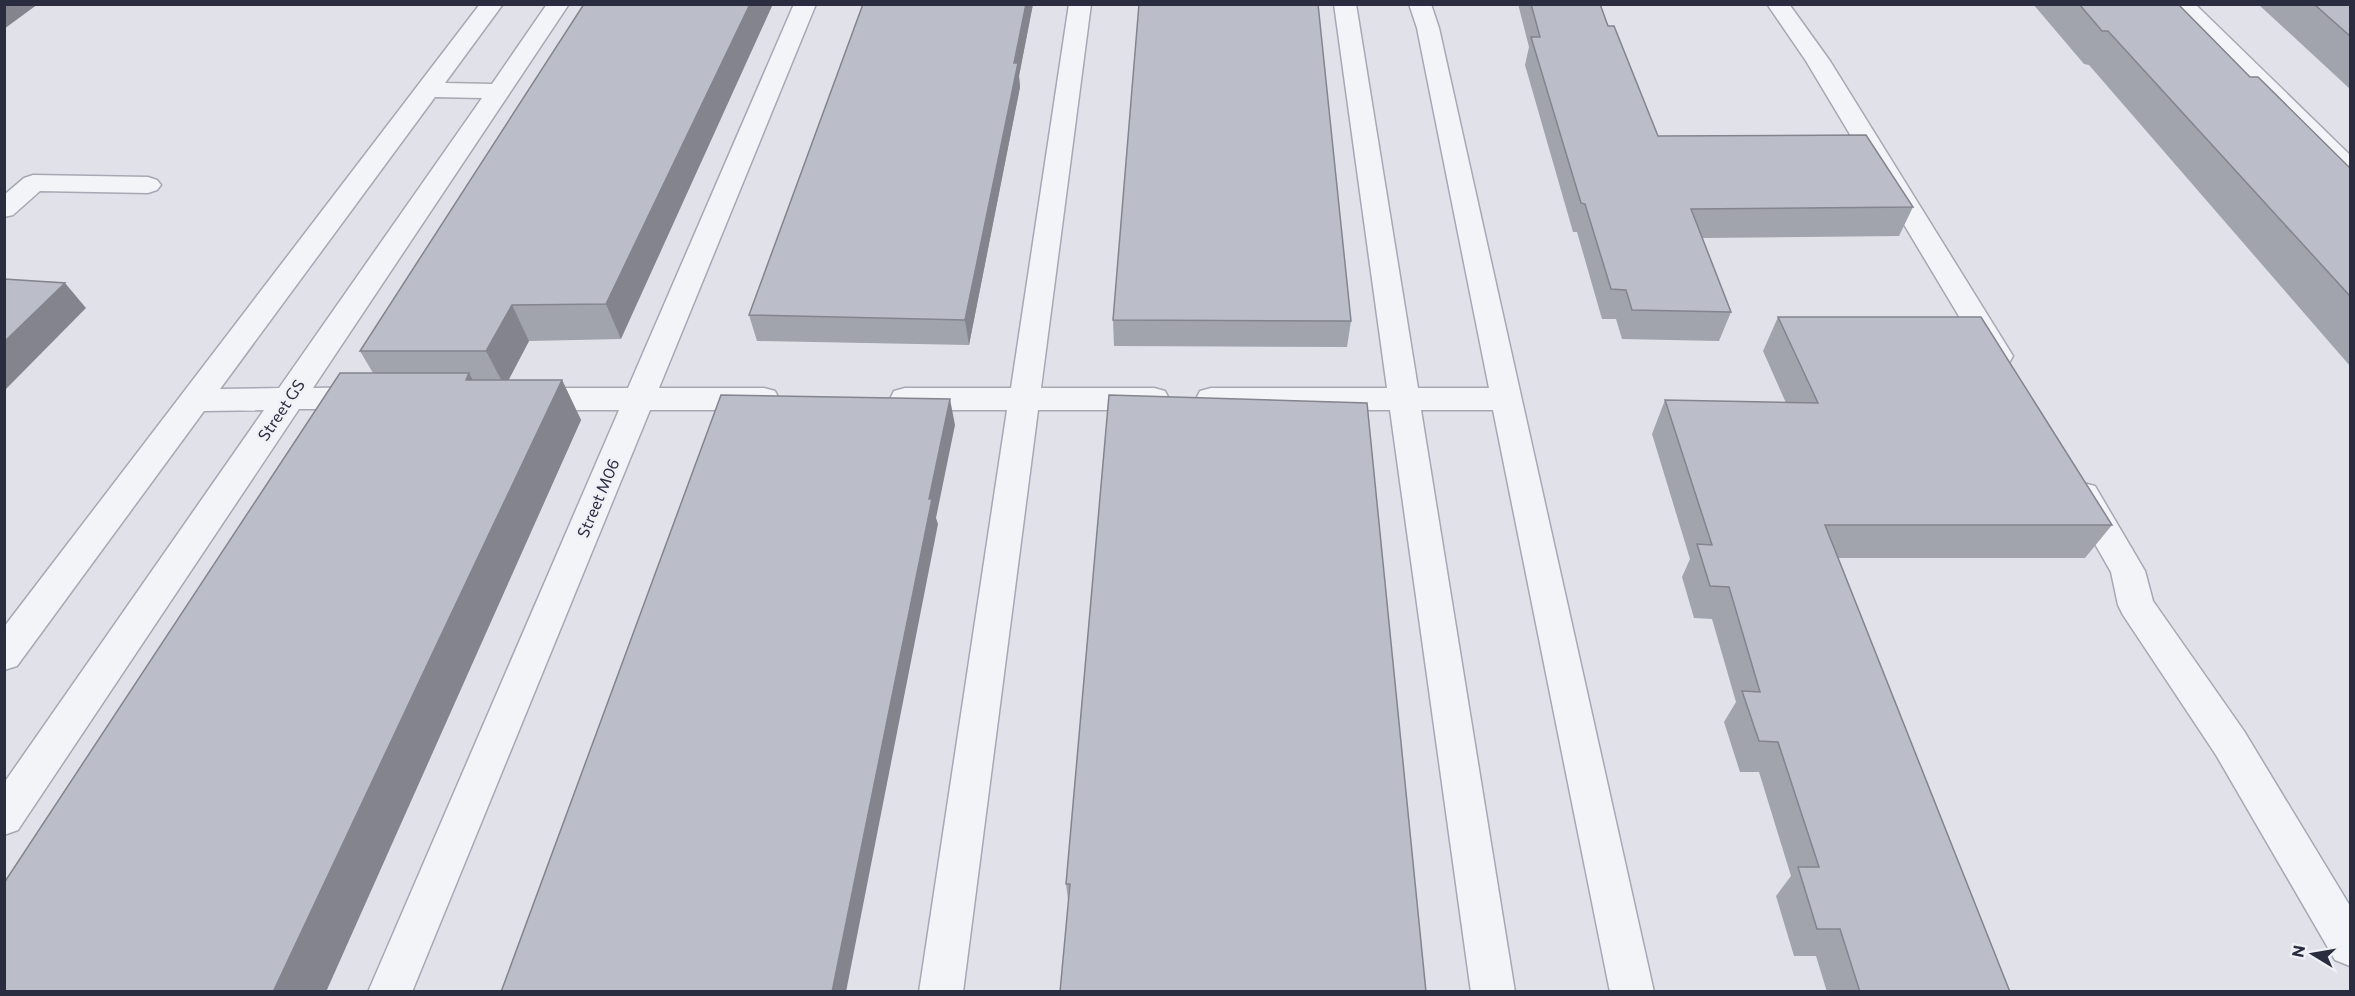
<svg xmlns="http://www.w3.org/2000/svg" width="2355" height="996" viewBox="0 0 2355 996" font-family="Commissioner,sans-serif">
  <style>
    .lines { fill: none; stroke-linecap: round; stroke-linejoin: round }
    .minor-casing { stroke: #a6a8b3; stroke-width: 3 }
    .minor { fill: #f3f4f7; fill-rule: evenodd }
    .wall { fill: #a1a3ad }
    .shaded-wall { fill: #83848d }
    .building { fill: #bbbdc9; stroke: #83848d; stroke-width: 1.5 }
    .labels { text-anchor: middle; stroke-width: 5; stroke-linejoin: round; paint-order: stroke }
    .street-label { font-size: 16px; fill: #2a2d40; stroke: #f0f1f6 }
  </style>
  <rect width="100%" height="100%" fill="#e1e2e9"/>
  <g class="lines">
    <defs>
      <g id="minor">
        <path d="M480,4h23l-58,79 47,1 55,-80h22l-256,384 55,-1 11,3 4,8 -4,8 -11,3h-69l-281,421 -14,5v-52l260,-373 -60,1 -187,255 -13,4v-43zM435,97l47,1 -203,290 -59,1z"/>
        <polygon points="794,4 816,4 659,388 764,388 775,391 779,399 775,407 764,410 650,410 412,992 368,992 619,410 527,410 516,407 512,399 516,391 527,388 628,388"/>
        <polygon points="1069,4 1091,4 1041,388 1154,388 1165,391 1169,399 1165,407 1154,410 1038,410 963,992 919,992 1007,410 905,410 894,407 890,399 894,391 905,388 1011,388"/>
        <polygon points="1334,4 1356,4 1418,388 1489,388 1417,28 1409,4 1431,4 1439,28 1654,992 1610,992 1493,410 1421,410 1515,992 1471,992 1390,410 1211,410 1200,407 1196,399 1200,391 1211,388 1387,388"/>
        <polygon points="1767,4 1789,4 1830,61 2013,356 2009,363 1998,366 1987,363 1806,61"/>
        <polygon points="2171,4 2195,4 2350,155 2350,177 2341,174"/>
        <polygon points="33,175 148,177 157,180 161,185 157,190 148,193 40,191 13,215 4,217 4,195 24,178"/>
        <polygon points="2083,483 2095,486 2145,571 2153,601 2244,731 2350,906 2350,966 2335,960 2216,755 2123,615 2118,605 2111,572 2067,495 2071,486"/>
      </g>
    </defs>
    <use href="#minor" class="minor-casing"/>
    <use href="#minor" class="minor"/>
  </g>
  <g class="wall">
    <polygon points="584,4 621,339 529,341 508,380 562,380 581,420 461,687 373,373 360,351"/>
    <polygon points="863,4 1033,4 1019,76 1020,87 969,345 757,341 749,315"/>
    <polygon points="1518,4 1600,4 1608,26 1658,136 1913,207 1899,236 1702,238 1731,312 1719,341 1622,339 1616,319 1602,319 1577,232 1573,232 1525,65 1529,47"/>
    <polygon points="2033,4 2178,4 2250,77 2350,168 2350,366 2089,65 2084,64"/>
    <polygon points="2258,4 2350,4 2350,89"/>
    <polygon points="1778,317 2112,525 2085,558 1838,558 2010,992 1827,992 1816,956 1794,956 1776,896 1791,876 1759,772 1740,772 1724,722 1736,702 1712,619 1694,618 1682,577 1690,559 1652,434 1665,400 1786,403 1763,351"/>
    <polygon points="1113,320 1351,321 1347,347 1114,346"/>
    <polygon points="1109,395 1068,900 1066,884"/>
  </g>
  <g class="shaded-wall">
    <polygon points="4,4 38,4 4,29"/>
    <polygon points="750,4 773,4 621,339 606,304"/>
    <polygon points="1026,4 1033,4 1019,76 1020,87 969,345 965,320"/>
    <polygon points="65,283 86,308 4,391 4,342"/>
    <polygon points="512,305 529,341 505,387 486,351"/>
    <polygon points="469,373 491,413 466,380"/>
    <polygon points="562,380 581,420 326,992 273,992 434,650"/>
    <polygon points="950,399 955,425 936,518 938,524 846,992 832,992 929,499"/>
  </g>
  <g class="building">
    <polygon points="584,4 750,4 606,304 512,305 486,351 360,351"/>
    <polygon points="863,4 1026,4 1014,63 1018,63 965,320 749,315"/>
    <polygon points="1139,4 1318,4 1351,321 1113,320"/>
    <polygon points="1531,4 1600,4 1608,26 1614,26 1658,136 1866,135 1913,207 1691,209 1731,312 1632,310 1626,290 1611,289 1585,204 1581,203 1531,37 1540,37"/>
    <polygon points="2079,4 2178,4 2250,77 2258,77 2350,168 2350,296 2108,31 2102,31"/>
    <polygon points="2314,4 2350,4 2350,36"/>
    <polygon points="4,279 65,283 4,342"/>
    <polygon points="1778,317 1981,317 2112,525 1825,525 2010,992 1860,992 1840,929 1817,929 1798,867 1819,867 1778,742 1759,741 1742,691 1760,692 1729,587 1710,586 1697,544 1712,545 1665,400 1818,403"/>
    <polygon points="340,373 469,373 466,380 562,380 434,650 273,992 4,992 4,883"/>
    <polygon points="721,395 950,399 929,499 932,499 832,992 501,992"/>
    <polygon points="1109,395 1367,403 1426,992 1060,992 1070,884 1066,884"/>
  </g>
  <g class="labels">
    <g class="street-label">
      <text transform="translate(281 410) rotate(-56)" y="6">Street GS</text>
      <text transform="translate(598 498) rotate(-67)" y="6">Street M06</text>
    </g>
  </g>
  <rect width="2355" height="996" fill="none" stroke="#2a2d40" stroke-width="12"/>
  <g transform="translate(2313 954) rotate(281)" stroke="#f0f1f6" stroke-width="4.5" paint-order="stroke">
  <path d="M0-4.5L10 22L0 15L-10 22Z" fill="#2a2d40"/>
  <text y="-9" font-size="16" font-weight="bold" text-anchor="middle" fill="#2a2d40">N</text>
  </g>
</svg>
